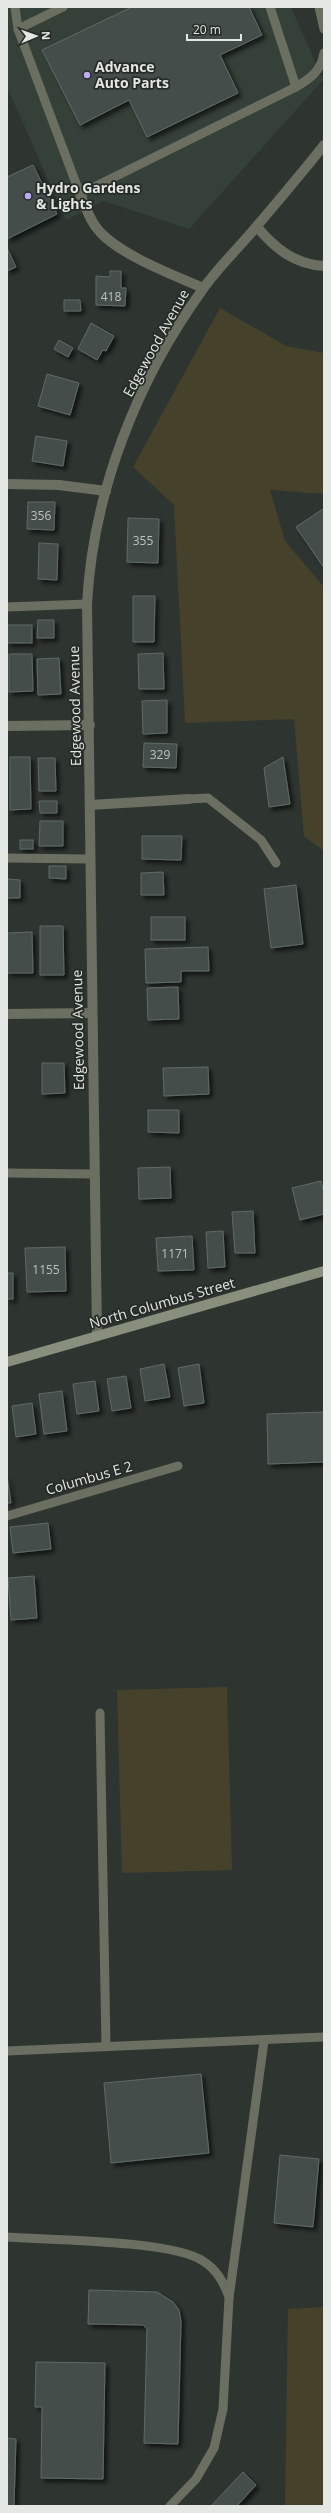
<svg xmlns="http://www.w3.org/2000/svg" width="331" height="2513" viewBox="0 0 331 2513" font-family="'Open Sans',sans-serif">
  <style>
    .built { fill: #344038 }
    .green { fill: #46412b }
    .building { fill: #444e4c; stroke: #5f6a67; filter: url(#shadow) }
    .lines { fill: none; stroke-linecap: round; stroke-linejoin: round }
    .service { stroke: #6a6f62; stroke-width: 9 }
    .minor { stroke: #6a6f62; stroke-width: 10 }
    .secondary { stroke: #888f7c; stroke-width: 10 }
    .poi-dot { fill: #bcaaf5; stroke: #252b26; stroke-width: 1.5 }
    .labels { text-anchor: middle; stroke-width: 3.5; stroke-linejoin: round; paint-order: stroke }
    .number-label { font-size: 12px; fill: #bbc2be }
    .poi-label { font-size: 14px; font-weight: bold; fill: #e3e8e4; stroke: #252b26; text-anchor: start }
    .street-label { font-size: 14px; fill: #e3e8e4; stroke: #252b26 }
  </style>
  <defs>
    <filter id="shadow"><feDropShadow dx="3.5" dy="3.5" stdDeviation="2" flood-color="#0009"/></filter>
  </defs>
  <rect width="100%" height="100%" fill="#2e3530"/>
  <polygon class="built" points="7,7 291,7 323,80 189,229 104,201 66,220 7,87"/>
  <g class="green">
    <polygon points="220,308 286,346 324,353 324,494 270,490 285,541 324,587 324,851 304,836 294,719 185,723 174,505 133,467"/>
    <polygon points="227,1687 232,1870 122,1873 117,1690"/>
    <polygon points="324,2307 324,2506 285,2506 288,2309"/>
  </g>
  <g class="building">
    <polygon points="132,7 249,7 262,35 220,55 238,93 147,137 129,100 80,125 42,50"/>
    <polygon points="33,165 57,214 7,239 7,177"/>
    <polygon points="7,248 16,267 7,271"/>
    <polygon points="110,271 121,271 121,288 126,288 125,306 96,305 96,276 110,277"/>
    <polygon points="64,300 80,300 81,311 64,311"/>
    <polygon points="91,323 114,336 106,351 103,350 97,360 78,349"/>
    <polygon points="59,340 73,348 68,357 54,349"/>
    <polygon points="47,374 79,383 70,415 38,406"/>
    <polygon points="36,436 67,441 63,466 32,461"/>
    <polygon points="28,502 55,502 54,530 27,529"/>
    <polygon points="323,509 324,510 324,568 296,527"/>
    <polygon points="128,518 159,519 158,563 127,562"/>
    <polygon points="39,543 58,544 57,580 38,579"/>
    <polygon points="133,596 155,596 154,642 133,642"/>
    <polygon points="38,620 54,620 54,638 37,638"/>
    <rect x="7" y="625" width="25" height="18"/>
    <polygon points="163,653 164,689 139,689 138,654"/>
    <polygon points="9,654 32,654 33,691 9,692"/>
    <polygon points="59,658 61,694 38,695 37,659"/>
    <polygon points="167,700 167,733 143,734 142,701"/>
    <polygon points="144,743 177,744 176,768 143,767"/>
    <polygon points="10,757 30,757 31,809 10,810"/>
    <polygon points="283,757 290,804 269,807 264,768"/>
    <polygon points="38,758 55,758 56,791 39,791"/>
    <polygon points="39,801 57,801 57,813 40,813"/>
    <polygon points="40,821 63,821 63,846 39,846"/>
    <polygon points="142,836 182,836 181,860 142,859"/>
    <rect x="20" y="840" width="13" height="9"/>
    <polygon points="49,866 66,866 66,879 49,878"/>
    <polygon points="163,872 164,895 141,895 141,873"/>
    <polygon points="7,879 20,880 20,898 7,898"/>
    <polygon points="296,885 303,944 271,948 264,889"/>
    <rect x="151" y="917" width="34" height="23"/>
    <polygon points="40,926 63,926 64,975 40,975"/>
    <polygon points="32,932 33,973 7,973 7,933"/>
    <polygon points="208,947 209,971 181,971 181,982 146,983 145,949"/>
    <polygon points="178,987 179,1019 148,1020 147,988"/>
    <polygon points="42,1063 64,1063 65,1093 42,1094"/>
    <polygon points="208,1067 209,1094 164,1096 163,1068"/>
    <polygon points="148,1110 179,1110 179,1133 148,1132"/>
    <polygon points="170,1167 171,1198 139,1199 138,1168"/>
    <polygon points="321,1181 324,1193 324,1214 300,1220 292,1188"/>
    <polygon points="253,1211 255,1253 235,1253 232,1212"/>
    <polygon points="223,1231 225,1267 208,1268 206,1232"/>
    <polygon points="192,1236 194,1270 158,1271 156,1238"/>
    <polygon points="65,1247 66,1291 27,1292 25,1248"/>
    <rect x="7" y="1273" width="6" height="26"/>
    <polygon points="164,1364 170,1397 145,1401 140,1369"/>
    <polygon points="199,1364 204,1403 184,1406 178,1368"/>
    <polygon points="126,1376 131,1408 112,1411 107,1379"/>
    <polygon points="95,1381 99,1411 77,1414 73,1384"/>
    <polygon points="62,1391 67,1431 44,1434 39,1394"/>
    <polygon points="32,1403 36,1434 16,1437 12,1406"/>
    <polygon points="324,1412 324,1462 268,1464 267,1414"/>
    <polygon points="7,1476 11,1503 7,1503"/>
    <polygon points="48,1523 51,1549 13,1553 10,1527"/>
    <polygon points="34,1576 37,1618 11,1620 8,1578"/>
    <polygon points="201,2074 209,2153 111,2163 104,2083"/>
    <polygon points="280,2155 319,2159 313,2227 274,2223"/>
    <polygon points="89,2290 157,2292 173,2302 179,2310 181,2321 178,2444 144,2443 147,2329 143,2325 88,2324"/>
    <polygon points="36,2362 105,2363 103,2479 41,2478 42,2407 35,2407"/>
    <polygon points="7,2438 16,2439 14,2506 7,2506"/>
    <polygon points="243,2472 256,2485 237,2506 211,2506"/>
  </g>
  <g class="lines">
    <g class="service">
      <polyline points="15,7 18,29 80,194 296,87"/>
      <path d="M270,7l26,80c15,-9 25,-16 28,-34"/>
      <polyline points="319,7 324,29"/>
      <polyline points="18,29 63,7"/>
      <polyline points="7,607 87,604"/>
      <polyline points="189,799 208,798 261,840 276,863"/>
      <polyline points="7,858 90,859"/>
      <polyline points="7,1173 94,1174"/>
      <polyline points="7,1516 178,1466"/>
      <polyline points="100,1713 106,2046"/>
      <polyline points="7,2051 324,2037"/>
      <path d="M7,2237c43,3 165,3 196,24 14,9 20,20 26,36"/>
      <polyline points="170,2506 196,2479 214,2448 223,2409 229,2298 264,2041"/>
    </g>
    <g class="minor">
      <path d="M80,194c6,13 10,28 20,38 22,24 74,43 103,56"/>
      <path d="M257,227c19,22 37,37 67,39"/>
      <polyline points="7,484 59,485 106,491"/>
      <polyline points="7,726 90,725"/>
      <polyline points="90,805 189,799"/>
      <polyline points="7,1014 92,1013"/>
      <path d="M97,1336l-10,-732c6,-112 50,-224 116,-315 15,-22 36,-41 53,-62 23,-27 46,-54 68,-82"/>
    </g>
    <polyline class="secondary" points="7,1362 324,1271"/>
  </g>
  <g class="poi-dot">
    <circle cx="87" cy="75" r="4"/>
    <circle cx="28" cy="196" r="4"/>
  </g>
  <g class="labels">
    <g class="number-label">
      <text x="111" y="301">418</text>
      <text x="41" y="520">356</text>
      <text x="143" y="545">355</text>
      <text x="160" y="759">329</text>
      <text x="175" y="1258">1171</text>
      <text x="46" y="1274">1155</text>
    </g>
    <g class="poi-label">
      <text x="95" y="72">Advance<tspan x="95" dy="16">Auto Parts</tspan></text>
      <text x="36" y="193">Hydro Gardens<tspan x="36" dy="16">&amp; Lights</tspan></text>
    </g>
    <g class="street-label">
      <text transform="translate(156 343) rotate(-61)" y="5">Edgewood Avenue</text>
      <text transform="translate(75 706) rotate(-91)" y="5">Edgewood Avenue</text>
      <text transform="translate(78 1030) rotate(-91)" y="5">Edgewood Avenue</text>
      <text transform="translate(162 1303) rotate(-16)" y="5">North Columbus Street</text>
      <text transform="translate(89 1478) rotate(-16)" y="5">Columbus E 2</text>
    </g>
  </g>
  <rect width="331" height="2513" fill="none" stroke="#e3e8e4" stroke-width="16"/>
  <g transform="translate(36 36) rotate(88)" stroke="#252b26" stroke-width="3" paint-order="stroke">
  <path d="M0-3L7 15L0 10L-7 15Z" fill="#e3e8e4"/>
  <text y="-6" font-size="11" font-weight="bold" text-anchor="middle" fill="#e3e8e4">N</text>
  </g>
  <path d="M187 34v6h54v-6" fill="none" stroke="#e3e8e4" stroke-width="2"/>
  <text x="193" y="34" font-size="12" fill="#e3e8e4" stroke="#252b26" stroke-width="3" paint-order="stroke">20 m</text>
</svg>
